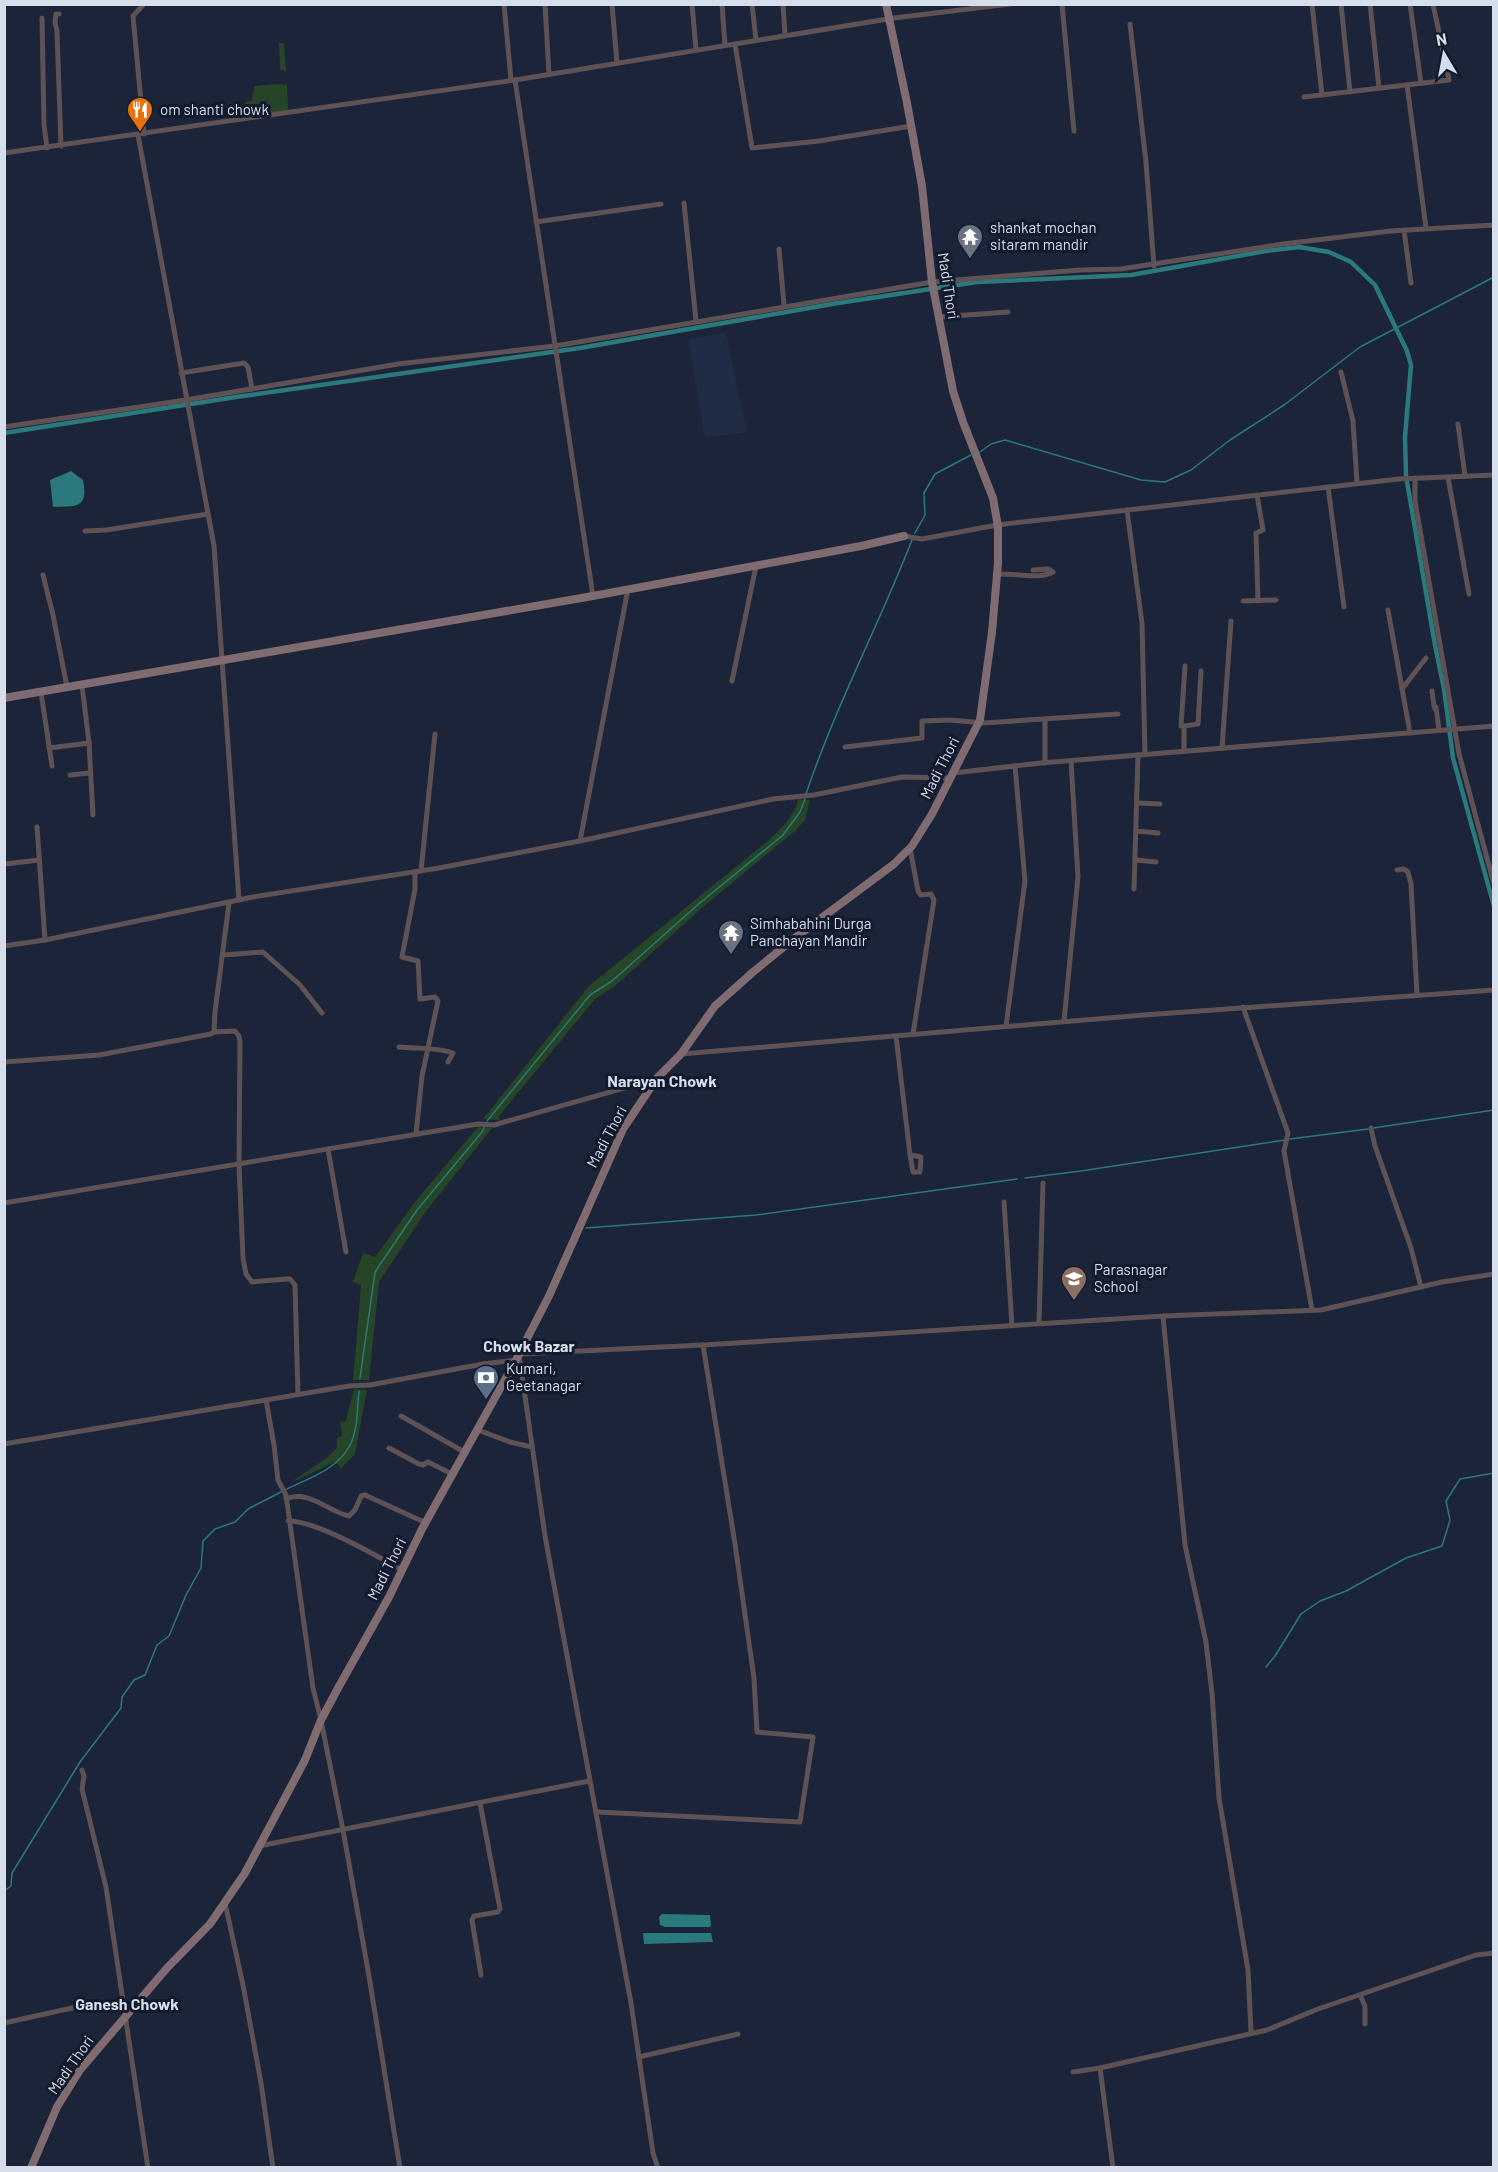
<svg xmlns="http://www.w3.org/2000/svg" width="1498" height="2172" viewBox="0 0 1498 2172" font-family="Barlow,sans-serif">
  <style>
    .built { fill: #202b45 }
    .green { fill: #264527 }
    .water { fill: #2a797d }
    .lines { fill: none; stroke-linecap: round; stroke-linejoin: round }
    .stream { stroke: #2a797d; stroke-width: 1.5 }
    .canal { stroke: #2a797d; stroke-width: 4.5 }
    .street { stroke: #5f5255; stroke-width: 5 }
    .secondary { stroke: #806b70; stroke-width: 8 }
    .labels { text-anchor: middle; stroke-width: 6; stroke-linejoin: round; paint-order: stroke }
    .poi-label { font-size: 15px; fill: #d6ddeb; stroke: #121a2e; text-anchor: start }
    .street-label { font-size: 15px; fill: #d6ddeb; stroke: #121a2e }
    .neighbourhood-label { font-size: 16px; font-weight: bold; fill: #d6ddeb; stroke: #121a2e }
  </style>
  <rect width="100%" height="100%" fill="#1b2438"/>
  <polygon class="built" points="726,333 747,432 705,438 688,339"/>
  <g class="green">
    <polygon points="279,43 284,43 286,72 280,69"/>
    <polygon points="276,84 287,85 288,112 246,118 245,102 252,101 254,86"/>
    <path d="M798,799l12,1 -5,20 -10,11 -92,76 -88,79 -20,13 -96,117 1,4 -17,-1 106,-133 180,-146c13,-13 25,-23 29,-41z"/>
    <polygon points="478,1127 492,1128 424,1214 379,1282 369,1380 353,1380 361,1285 353,1282 363,1253 375,1257 415,1202"/>
    <polygon points="354,1389 367,1390 355,1454 341,1468 335,1462 290,1483 328,1457 337,1447 337,1438 342,1436 340,1422 346,1421"/>
  </g>
  <g class="water">
    <path d="M71,471l12,9c6,29 -7,26 -30,27l-3,-27z"/>
    <polygon points="662,1914 710,1915 711,1925 710,1927 665,1927 660,1925 659,1917"/>
    <polygon points="643,1933 711,1933 713,1942 644,1944"/>
  </g>
  <g class="lines">
    <g class="stream">
      <polyline points="980,452 991,444 1005,440 1141,480 1165,482 1191,470 1230,440 1284,405 1360,347 1494,277"/>
      <polyline points="915,533 925,515 924,493 935,474 971,455"/>
      <path d="M806,794c29,-87 73,-169 106,-254"/>
      <polyline points="487,1121 590,995 612,981 701,902 783,835 800,812 805,799"/>
      <polyline points="1373,1128 1494,1110"/>
      <polyline points="1290,1139 1368,1129"/>
      <polyline points="1025,1178 1081,1171 1285,1140"/>
      <polyline points="586,1228 756,1215 1017,1179"/>
      <polyline points="360,1378 375,1272 417,1210 482,1132 485,1126"/>
      <path d="M287,1489c22,-11 49,-19 62,-42 9,-15 8,-39 10,-56"/>
      <polyline points="1266,1667 1275,1656 1301,1614 1320,1601 1346,1591 1406,1558 1442,1546 1450,1520 1446,1501 1460,1479 1494,1473"/>
      <polyline points="4,1891 11,1886 12,1873 80,1762 121,1708 122,1697 134,1680 145,1675 157,1645 169,1636 186,1595 201,1568 203,1541 215,1529 235,1522 248,1509 283,1491"/>
    </g>
    <polyline class="canal" points="4,433 236,397 580,348 838,303 977,282 1131,275 1266,251 1299,247 1329,252 1351,262 1375,285 1407,351 1411,365 1405,437 1406,476 1435,645 1444,689 1453,758 1494,906"/>
    <g class="street">
      <polyline points="144,4 133,16 144,134"/>
      <polyline points="504,4 511,80"/>
      <polyline points="545,4 549,74"/>
      <polyline points="612,4 617,63"/>
      <polyline points="692,4 696,50"/>
      <polyline points="722,4 725,45"/>
      <polyline points="752,4 756,40"/>
      <polyline points="783,4 785,35"/>
      <polyline points="1062,4 1074,131"/>
      <polyline points="1312,4 1322,95"/>
      <polyline points="1341,4 1350,92"/>
      <polyline points="1370,4 1379,88"/>
      <polyline points="1410,4 1421,83"/>
      <polyline points="59,14 56,14 55,22 57,31 61,146"/>
      <polyline points="42,18 44,125 47,148"/>
      <polyline points="1130,24 1146,162 1154,266"/>
      <polyline points="735,44 752,148 819,141 911,126"/>
      <polyline points="515,80 894,18 1010,4"/>
      <polyline points="1407,85 1426,228"/>
      <polyline points="1304,97 1449,80 1433,4"/>
      <polyline points="138,135 214,546 239,900"/>
      <polyline points="4,153 515,80 593,596"/>
      <polyline points="684,203 696,321"/>
      <polyline points="536,222 661,204"/>
      <polyline points="1404,230 1411,283"/>
      <polyline points="779,249 784,305"/>
      <polyline points="939,317 1008,312"/>
      <polyline points="1341,372 1353,421 1357,483"/>
      <polyline points="181,373 244,363 248,367 252,389"/>
      <polyline points="1458,424 1465,476"/>
      <polyline points="4,427 186,400 398,364 555,346 932,282 1080,270 1121,269 1283,244 1391,231 1494,225"/>
      <polyline points="1448,477 1469,594"/>
      <polyline points="1415,478 1415,501 1459,754 1494,884"/>
      <polyline points="1328,487 1344,607"/>
      <polyline points="1257,495 1263,530 1256,533 1258,601"/>
      <polyline points="1127,510 1142,623 1145,755"/>
      <polyline points="85,531 106,530 208,514"/>
      <polyline points="904,536 922,539 997,525 1399,479 1494,475"/>
      <path d="M997,574c17,-1 41,6 56,-2l-5,-3 -15,1"/>
      <polyline points="43,575 53,615 67,687"/>
      <polyline points="1243,601 1276,600"/>
      <polyline points="1388,610 1410,733"/>
      <polyline points="732,681 756,566"/>
      <polyline points="82,685 89,743 93,815"/>
      <polyline points="1402,689 1426,658"/>
      <polyline points="1432,691 1434,706"/>
      <polyline points="41,692 52,766"/>
      <polyline points="1435,709 1434,706 1436,707 1439,730"/>
      <polyline points="1045,720 1045,763"/>
      <polyline points="1184,726 1181,726 1185,666"/>
      <polyline points="845,747 922,738 922,721 949,720 984,723 1118,714"/>
      <polyline points="49,748 89,743"/>
      <polyline points="1222,748 1231,621"/>
      <polyline points="1184,751 1184,726 1198,724 1201,671"/>
      <polyline points="953,773 1041,763 1494,726"/>
      <polyline points="70,775 90,773"/>
      <polyline points="1137,803 1160,804"/>
      <polyline points="37,827 45,940"/>
      <polyline points="1136,831 1158,833"/>
      <polyline points="580,841 628,589"/>
      <polyline points="910,848 918,891 921,895 931,894 934,900 913,1034"/>
      <polyline points="1136,860 1156,862"/>
      <polyline points="5,864 39,860"/>
      <polyline points="1397,870 1404,869 1408,872 1411,884 1417,995"/>
      <polyline points="421,871 435,734"/>
      <polyline points="415,872 415,889 402,957 418,961 420,999 435,997 438,1001 422,1076 416,1134"/>
      <polyline points="1134,889 1138,755"/>
      <polyline points="229,903 215,1012 214,1032 235,1031 239,1036 240,1042 239,1165 243,1258 246,1274 252,1282 286,1279 290,1279 295,1285 298,1394"/>
      <polyline points="4,946 45,940 253,897 439,868 580,841 773,799 814,795 902,777 950,778"/>
      <polyline points="223,955 263,952 300,985 322,1013"/>
      <polyline points="1243,1007 1288,1133 1284,1151 1312,1310"/>
      <polyline points="1064,1021 1078,877 1071,761"/>
      <polyline points="1006,1026 1025,881 1015,766"/>
      <polyline points="896,1036 910,1155 921,1157 920,1172 913,1172 910,1155"/>
      <path d="M399,1047c19,2 36,0 54,6l-5,9"/>
      <polyline points="681,1054 1144,1015 1494,990"/>
      <polyline points="4,1062 99,1055 211,1034 214,1032"/>
      <polyline points="1371,1128 1375,1146 1411,1248 1421,1287"/>
      <polyline points="328,1149 346,1252"/>
      <polyline points="1004,1202 1012,1325"/>
      <polyline points="4,1203 478,1124 494,1125 656,1079"/>
      <polyline points="1163,1316 1185,1545 1206,1642 1212,1693 1219,1798 1248,1970 1251,2032"/>
      <polyline points="1039,1323 1043,1183"/>
      <polyline points="266,1400 274,1445 278,1480 286,1495 313,1688 321,1720 343,1830 369,1976 400,2168"/>
      <polyline points="401,1416 466,1453"/>
      <polyline points="478,1430 510,1442 532,1447"/>
      <polyline points="4,1444 349,1386 370,1385 483,1364 516,1360"/>
      <polyline points="389,1448 419,1464 423,1465 428,1462 454,1475"/>
      <path d="M286,1499c22,-10 43,13 63,17l6,-6 6,-14 4,-1 61,28"/>
      <path d="M288,1521c27,-1 89,35 114,49"/>
      <polyline points="82,1770 84,1776 82,1789 106,1887 148,2168"/>
      <polyline points="480,1803 500,1909 498,1912 474,1916 472,1920 481,1975"/>
      <polyline points="597,1812 800,1822 813,1737 757,1732 754,1678 735,1544 703,1345"/>
      <polyline points="259,1846 589,1781"/>
      <polyline points="225,1903 243,1985 261,2083 273,2168"/>
      <polyline points="1360,1995 1365,2006 1365,2024"/>
      <polyline points="4,2023 72,2008 122,2002"/>
      <polyline points="639,2057 738,2034"/>
      <polyline points="1100,2068 1113,2168"/>
      <polyline points="1073,2072 1100,2068 1267,2030 1318,2009 1394,1983 1476,1955 1494,1953"/>
      <polyline points="658,2168 653,2153 631,2003 545,1536 519,1354 703,1345 1163,1316 1321,1310 1442,1282 1494,1274"/>
    </g>
    <g class="secondary">
      <polyline points="4,698 593,596 861,546 904,536"/>
      <polyline points="31,2168 57,2107 80,2070 167,1968 210,1924 245,1873 305,1760 321,1720 337,1690 389,1597 422,1529 516,1360 549,1296 623,1129 657,1078 681,1054 715,1006 753,972 796,937 894,864 912,846 932,814 980,720 992,632 998,563 998,527 993,498 963,422 953,391 932,282 922,186 907,103 886,4"/>
    </g>
  </g>
  <defs>
    <symbol id="restaurant-pin" viewBox="-11 -11 22 30"><path d="M0 17L-7.5 6A9.5 9.5 0 1 1 7.5 6Z" fill="#e8710a" stroke="#121a2e"/><path d="M-5-6h1v4h1v-4h1v4h1v-4h1v5L-1.5 .5V6h-2V.5L-5-1ZM5-6V6H3V1.5H1.5Q1.5-4 5-6Z" fill="#fff"/></symbol>
    <symbol id="temple-pin" viewBox="-11 -11 22 30"><path d="M0 17L-7.5 6A9.5 9.5 0 1 1 7.5 6Z" fill="#6b7280" stroke="#121a2e"/><path d="M0-6L5-2H3V0L6.5 2.5H4V6H1.5V3h-3V6H-4V2.5H-6.5L-3 0V-2H-5Z" fill="#fff"/></symbol>
    <symbol id="school-pin" viewBox="-11 -11 22 30"><path d="M0 17L-7.5 6A9.5 9.5 0 1 1 7.5 6Z" fill="#8d6e63" stroke="#121a2e"/><path d="M0-5L7-2L0 1L-7-2ZM-4 1L0 2.5L4 1V4Q0 6-4 4Z" fill="#fff"/></symbol>
    <symbol id="bank-pin" viewBox="-11 -11 22 30"><path d="M0 17L-7.5 6A9.5 9.5 0 1 1 7.5 6Z" fill="#5c6f8a" stroke="#121a2e"/><path d="M-6-4H6V4H-6ZM0-2.3a2.3 2.3 0 1 0 0 4.6a2.3 2.3 0 1 0 0-4.6Z" fill="#fff"/></symbol>
  </defs>
  <g fill-rule="evenodd">
    <use href="#restaurant-pin" x="125" y="95" width="30" height="40"/>
    <use href="#temple-pin" x="955" y="222" width="30" height="40"/>
    <use href="#temple-pin" x="716" y="918" width="30" height="40"/>
    <use href="#school-pin" x="1059" y="1264" width="30" height="40"/>
    <use href="#bank-pin" x="471" y="1363" width="30" height="40"/>
  </g>
  <g class="labels">
    <g class="poi-label">
      <text x="160" y="115">om shanti chowk</text>
      <text x="990" y="233">shankat mochan<tspan x="990" dy="17">sitaram mandir</tspan></text>
      <text x="750" y="929">Simhabahini Durga<tspan x="750" dy="17">Panchayan Mandir</tspan></text>
      <text x="1094" y="1275">Parasnagar<tspan x="1094" dy="17">School</tspan></text>
      <text x="506" y="1374">Kumari,<tspan x="506" dy="17">Geetanagar</tspan></text>
    </g>
    <g class="street-label">
      <text transform="translate(948 286) rotate(81)" y="5">Madi Thori</text>
      <text transform="translate(940 768) rotate(-63)" y="5">Madi Thori</text>
      <text transform="translate(607 1137) rotate(-62)" y="5">Madi Thori</text>
      <text transform="translate(387 1569) rotate(-63)" y="5">Madi Thori</text>
      <text transform="translate(71 2065) rotate(-55)" y="5">Madi Thori</text>
    </g>
    <g class="neighbourhood-label">
      <text x="662" y="1087">Narayan Chowk</text>
      <text x="529" y="1352">Chowk Bazar</text>
      <text x="127" y="2010">Ganesh Chowk</text>
    </g>
  </g>
  <rect width="1498" height="2172" fill="none" stroke="#d6ddeb" stroke-width="12"/>
  <g transform="translate(1444 54) rotate(350)" stroke="#121a2e" stroke-width="4.5" paint-order="stroke">
  <path d="M0-4.5L10 22L0 15L-10 22Z" fill="#d6ddeb"/>
  <text y="-9" font-size="16" font-weight="bold" text-anchor="middle" fill="#d6ddeb">N</text>
  </g>
</svg>
